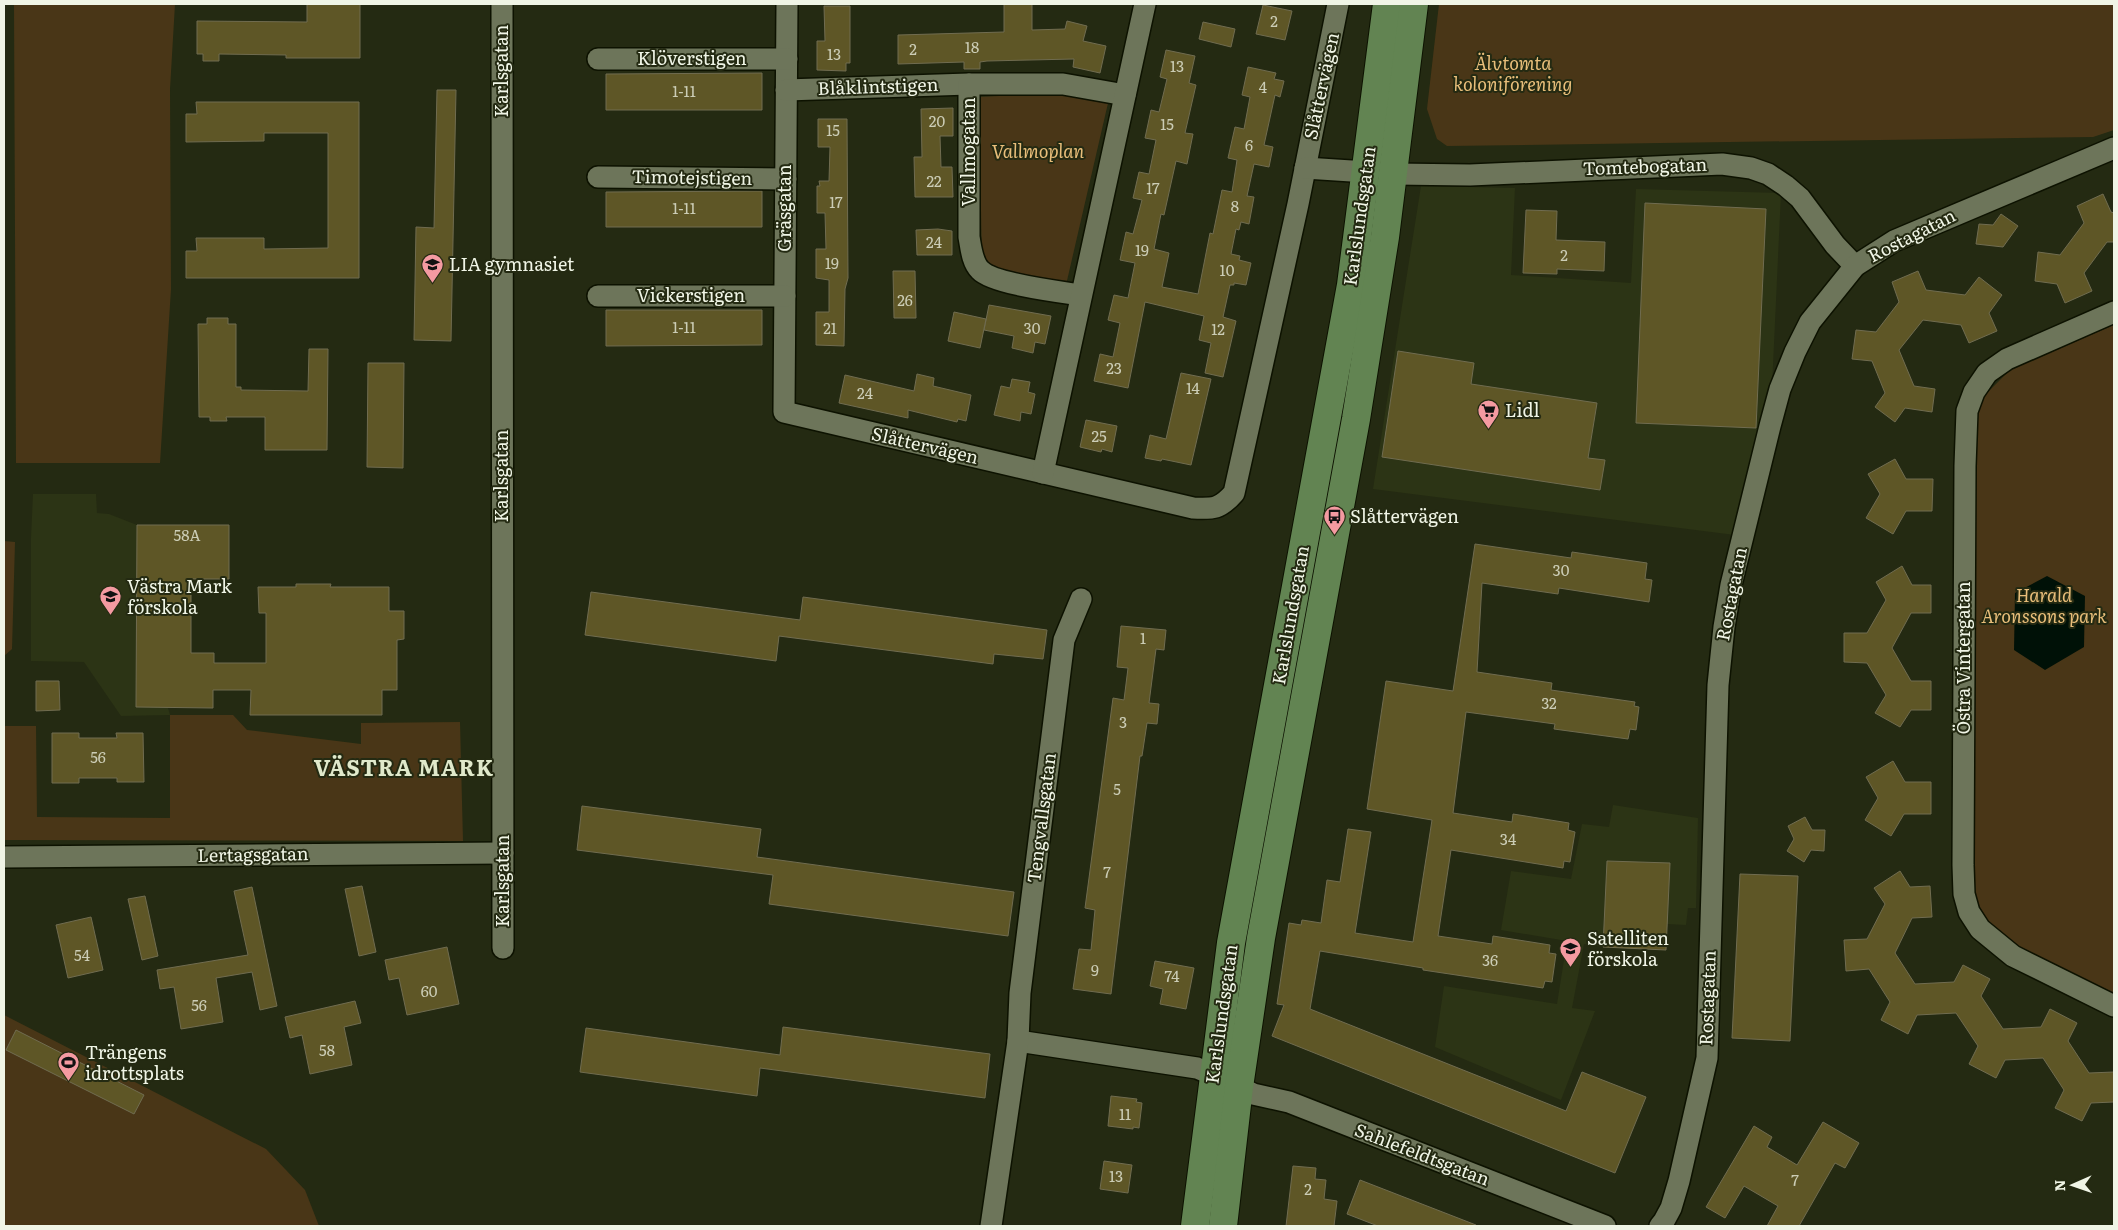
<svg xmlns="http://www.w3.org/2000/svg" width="2118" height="1230" viewBox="0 0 2118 1230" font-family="Literata,serif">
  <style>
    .built { fill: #2c3415 }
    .green { fill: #493617 }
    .water { fill: #001107 }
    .building { fill: #5e5626; stroke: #706c50 }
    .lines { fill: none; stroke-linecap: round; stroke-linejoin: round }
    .street-casing { stroke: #0d1200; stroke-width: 24 }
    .secondary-casing { stroke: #0d1200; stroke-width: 30 }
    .street { stroke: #6d755a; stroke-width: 21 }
    .secondary { stroke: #628452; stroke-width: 28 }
    .labels { text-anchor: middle; stroke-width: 4; stroke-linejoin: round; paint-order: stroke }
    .number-label { font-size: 15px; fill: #cccdb6 }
    .street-label { font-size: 18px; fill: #f0f5e6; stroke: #242a12 }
    .park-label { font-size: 18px; font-style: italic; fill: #e8be7a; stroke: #242a12 }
    .poi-label { font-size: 18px; fill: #f0f5e6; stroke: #242a12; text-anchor: start }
    .district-label { font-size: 22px; font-weight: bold; letter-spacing: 1px; fill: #e0e9cb; stroke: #242a12 }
  </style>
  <rect width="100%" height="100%" fill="#242a12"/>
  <g class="built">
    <polygon points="1421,186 1515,188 1511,275 1631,283 1636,189 1781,193 1772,387 1735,535 1373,489"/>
    <polygon points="33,494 96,494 97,513 109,514 137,525 191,525 191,653 168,708 170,715 121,716 84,662 31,661 31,538"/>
    <polygon points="1613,805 1698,818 1696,908 1688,908 1686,925 1667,924 1666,950 1603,947 1584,944 1572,1008 1595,1011 1561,1100 1435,1047 1444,986 1557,1004 1567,941 1501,930 1511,871 1571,879 1582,824 1609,827"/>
  </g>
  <g class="green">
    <polygon points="14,4 175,4 170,89 171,289 160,463 16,463"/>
    <polygon points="1439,4 2114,4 2114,130 2093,137 1447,146 1437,139 1427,109"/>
    <polygon points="1056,93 1108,103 1066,285 982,265 979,97"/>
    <polygon points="2114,325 2114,993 2017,948 1993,929 1975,899 1974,434 1980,400 2010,370"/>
    <polygon points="4,541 15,542 12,649 4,656"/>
    <polygon points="170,715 233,715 247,730 361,744 361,723 460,722 463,841 4,840 4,726 36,726 37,817 170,818"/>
    <polygon points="4,1015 266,1149 305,1190 319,1226 4,1226"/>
  </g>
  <polygon class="water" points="2047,576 2085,596 2084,647 2045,670 2014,650 2015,593"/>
  <g class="building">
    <polygon points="307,4 360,4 360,58 286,58 286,55 219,54 219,61 203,61 203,54 197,54 197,21 307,22"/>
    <polygon points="1004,4 1032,4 1032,30 1065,29 1067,21 1087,26 1083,41 1106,46 1100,73 1073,67 1074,59 987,61 980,62 980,69 964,69 964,62 898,64 898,35 1004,32"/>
    <polygon points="1263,5 1292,11 1285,40 1256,34"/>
    <polygon points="824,6 850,6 850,63 846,63 846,71 817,70 817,41 825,41"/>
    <polygon points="1203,22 1235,29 1231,47 1199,39"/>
    <polygon points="1166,50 1195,56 1189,83 1196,85 1185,133 1193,134 1187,164 1176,161 1164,215 1161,214 1154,249 1169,253 1162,287 1198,294 1210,233 1213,234 1222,190 1232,192 1237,160 1228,158 1235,127 1244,129 1250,97 1242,95 1248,67 1276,73 1274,79 1284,81 1280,97 1275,95 1264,145 1273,147 1269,167 1254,164 1247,196 1254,197 1249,224 1241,222 1239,230 1236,229 1231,254 1240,256 1239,260 1251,263 1246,285 1234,283 1234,285 1230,285 1223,317 1236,321 1223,377 1205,373 1211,343 1199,340 1204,316 1145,302 1128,388 1094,381 1100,354 1113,357 1120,323 1108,320 1114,295 1128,298 1135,263 1120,260 1126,232 1133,234 1142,200 1133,198 1139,172 1149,174 1156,140 1145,138 1151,110 1159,112 1167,79 1160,77"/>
    <polygon points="762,73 762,110 606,110 606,74"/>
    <polygon points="437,90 456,90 451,341 414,340 416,227 434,228"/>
    <polygon points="196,102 359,102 359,278 186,278 186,251 197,251 196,238 264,238 264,249 328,248 328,133 264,133 264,141 186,142 186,114 197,114"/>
    <polygon points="953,108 953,136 940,136 941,167 952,167 953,197 915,197 914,157 922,157 921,109"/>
    <polygon points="818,119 847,119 848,278 845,289 844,346 816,345 816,312 829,312 829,280 816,278 816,249 826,249 825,213 817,213 817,186 820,186 819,181 829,181 830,147 818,147"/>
    <polygon points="762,191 762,227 606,227 606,192"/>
    <polygon points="2103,194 2111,212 2114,213 2114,242 2107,242 2084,273 2092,291 2065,303 2057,284 2035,281 2038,252 2060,255 2084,223 2077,206"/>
    <polygon points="1645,203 1766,209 1756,428 1636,423"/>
    <polygon points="1526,210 1557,211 1556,240 1605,242 1604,271 1557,269 1557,274 1523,273"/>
    <polygon points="2001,214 2018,226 2003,247 1976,244 1979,224 1993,225"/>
    <polygon points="938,229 952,231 952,255 917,255 916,230"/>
    <polygon points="893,271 915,271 916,318 894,318"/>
    <polygon points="1918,271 1926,290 1965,295 1979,277 2002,295 1989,313 1997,331 1969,343 1961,325 1923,320 1899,350 1914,386 1935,389 1932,412 1905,408 1895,422 1875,407 1885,393 1872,361 1852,359 1856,330 1876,332 1899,302 1892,282"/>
    <polygon points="989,305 1051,316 1045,344 1035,342 1033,353 1012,348 1014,336 984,330"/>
    <polygon points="606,310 762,310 762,345 606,346"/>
    <polygon points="954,312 986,319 980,348 948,341"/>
    <polygon points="207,318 228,318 228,324 236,324 236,387 241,387 241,390 308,391 309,349 328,349 327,450 265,450 265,417 226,417 227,421 210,421 210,417 199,417 198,324 207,324"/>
    <polygon points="1398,351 1474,363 1471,384 1597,403 1588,458 1605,460 1600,490 1382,457"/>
    <polygon points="368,363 404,363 403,468 367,467"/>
    <polygon points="1181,373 1211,379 1191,465 1162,459 1161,461 1145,458 1150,435 1166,439"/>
    <polygon points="917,374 934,378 933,386 971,395 966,421 958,419 957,422 908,410 908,418 839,403 845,375 914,391"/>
    <polygon points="1012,379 1030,382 1028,392 1035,394 1031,414 1021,412 1020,421 994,415 1001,386 1010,388"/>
    <polygon points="1086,420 1117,426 1112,452 1102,449 1101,452 1080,447"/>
    <polygon points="1895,459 1906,479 1933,479 1932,511 1906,511 1893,534 1866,518 1880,494 1868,474"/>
    <polygon points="137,525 229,525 229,579 191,579 191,653 214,653 214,663 266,663 266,613 259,613 258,587 296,587 296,584 331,584 330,587 389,587 389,611 404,611 404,639 397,640 397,690 382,690 382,715 250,715 251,690 213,690 213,708 136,707"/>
    <polygon points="1475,544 1571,558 1572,552 1647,563 1645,579 1652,580 1649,602 1559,588 1558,594 1482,583 1477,672 1552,683 1551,690 1635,702 1634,706 1639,707 1636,730 1630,729 1628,739 1554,729 1555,724 1466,712 1453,813 1512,822 1513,814 1569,823 1568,830 1575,832 1570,862 1564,861 1563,868 1451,850 1438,936 1492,944 1493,936 1550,945 1549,953 1556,954 1552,982 1545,981 1543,988 1423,970 1423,968 1320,951 1310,1009 1566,1111 1582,1072 1646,1097 1615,1173 1272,1036 1284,1005 1277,1004 1289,923 1301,925 1302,920 1321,923 1327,880 1340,882 1348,829 1371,832 1355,933 1413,942 1432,820 1367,809 1386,681 1453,691"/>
    <polygon points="1902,566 1912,585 1931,585 1931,613 1911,613 1892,648 1911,681 1931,681 1931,710 1911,710 1900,727 1875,713 1886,695 1867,663 1844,662 1844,633 1867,633 1886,600 1876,582"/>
    <polygon points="591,592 800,620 803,597 1047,630 1043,659 994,654 993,664 779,636 776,661 585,635"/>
    <polygon points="1121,626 1166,630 1164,650 1156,649 1149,703 1159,704 1157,724 1147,723 1142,756 1140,756 1111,994 1073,989 1079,949 1091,950 1095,910 1085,908 1113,698 1124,700 1128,668 1117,667"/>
    <polygon points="36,681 59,681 60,710 36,711"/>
    <polygon points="52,733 79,733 79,738 117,738 116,733 143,733 144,782 117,782 117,778 79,778 79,783 52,783"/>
    <polygon points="1893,761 1905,782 1931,782 1931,814 1904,814 1891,836 1865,820 1878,798 1866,777"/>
    <polygon points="582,806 761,829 757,857 1014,892 1008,936 769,904 773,875 577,850"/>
    <polygon points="1805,817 1812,830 1825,830 1824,851 1811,850 1804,862 1787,851 1794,839 1788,826"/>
    <polygon points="1607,861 1670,863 1666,950 1603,947"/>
    <polygon points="1900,871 1910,887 1930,886 1932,917 1912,918 1895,953 1915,984 1954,982 1963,965 1990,979 1981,996 2003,1029 2041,1027 2050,1009 2077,1023 2068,1041 2089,1073 2114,1072 2114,1102 2091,1103 2082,1121 2055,1108 2064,1090 2043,1058 2005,1060 1996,1078 1969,1064 1978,1046 1956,1013 1917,1015 1908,1034 1881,1020 1890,1002 1869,969 1846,971 1844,940 1867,939 1885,904 1874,888"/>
    <polygon points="1740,874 1798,876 1790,1041 1732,1038"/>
    <polygon points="362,886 376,952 359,956 345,889"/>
    <polygon points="252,887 277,1006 260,1010 252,972 216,978 223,1022 181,1029 174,987 160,989 157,970 248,955 234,891"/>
    <polygon points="145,896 158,956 142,960 128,899"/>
    <polygon points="91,917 103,970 68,978 56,925"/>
    <polygon points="447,947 459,1004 407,1015 399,978 389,980 385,960"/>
    <polygon points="1155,961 1194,968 1186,1009 1160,1004 1163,989 1150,986"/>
    <polygon points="355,1001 361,1023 344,1027 352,1065 310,1074 302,1035 290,1038 285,1017"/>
    <polygon points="783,1027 990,1054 985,1098 760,1068 757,1096 580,1072 586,1028 780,1055"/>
    <polygon points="16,1030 144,1095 134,1114 6,1050"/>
    <polygon points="1111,1096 1137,1099 1136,1102 1142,1103 1139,1128 1133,1127 1133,1129 1108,1126"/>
    <polygon points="1823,1122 1859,1143 1845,1168 1835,1163 1799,1226 1767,1226 1778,1206 1744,1186 1725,1218 1706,1207 1754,1126 1772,1137 1767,1147 1797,1165"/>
    <polygon points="1104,1161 1132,1165 1128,1193 1100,1189"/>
    <polygon points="1293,1166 1316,1168 1315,1179 1326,1180 1324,1199 1337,1201 1334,1226 1286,1226"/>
    <polygon points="1360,1180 1476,1225 1476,1226 1378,1226 1347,1214"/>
  </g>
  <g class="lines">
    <defs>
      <g id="street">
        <polyline points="502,4 503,948"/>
        <path d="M787,4l-3,408 409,96c21,1 27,1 41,-15l64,-289 40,-200"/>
        <polyline points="598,59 787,59"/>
        <polyline points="786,90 969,84"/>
        <polyline points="1305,168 1367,172"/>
        <polyline points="1394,174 1470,175 1722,164 1751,168 1768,174 1786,186 1800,198 1835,245 1855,266"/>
        <polyline points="598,177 786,179"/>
        <path d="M1081,295c-20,-3 -88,-11 -101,-25 -8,-8 -9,-22 -11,-33v-153h94l62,11"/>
        <polyline points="598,296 785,296"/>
        <polyline points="2114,312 2007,359 1987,373 1974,392 1967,411 1965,466 1963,865 1964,894 1969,912 1980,929 2013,956 2114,1006"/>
        <polyline points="1043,473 1145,4"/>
        <polyline points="4,857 503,853"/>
        <polyline points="1018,1041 1197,1068 1213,1075"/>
        <polyline points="1239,1087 1253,1094 1289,1102 1605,1226"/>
        <polyline points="991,1226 1018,1041 1020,993 1064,640 1081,599"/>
        <polyline points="1660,1226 1664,1221 1671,1208 1679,1181 1707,1058 1718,685 1724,627 1731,585 1770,426 1780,389 1795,352 1810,322 1855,266 1894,241 2114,148"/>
      </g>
      <g id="secondary">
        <polyline points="1195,1226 1231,943 1351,285 1387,4"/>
        <polyline points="1223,1226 1239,1087 1261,938 1356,419 1385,237 1414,4"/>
      </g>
    </defs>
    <use href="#street" class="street-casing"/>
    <use href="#secondary" class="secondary-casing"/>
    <use href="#street" class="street"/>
    <use href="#secondary" class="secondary"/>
  </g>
  <defs>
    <symbol id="school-pin" viewBox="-11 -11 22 30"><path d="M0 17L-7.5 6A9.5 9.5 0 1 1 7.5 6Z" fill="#f49aa1" stroke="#242a12"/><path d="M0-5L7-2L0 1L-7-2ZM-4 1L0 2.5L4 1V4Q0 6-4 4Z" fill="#111"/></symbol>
    <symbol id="supermarket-pin" viewBox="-11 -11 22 30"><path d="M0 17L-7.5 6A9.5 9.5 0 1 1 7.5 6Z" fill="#f49aa1" stroke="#242a12"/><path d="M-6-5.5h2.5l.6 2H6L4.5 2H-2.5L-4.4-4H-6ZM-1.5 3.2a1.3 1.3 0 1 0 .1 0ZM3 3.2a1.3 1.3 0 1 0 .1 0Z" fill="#111"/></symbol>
    <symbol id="bus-pin" viewBox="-11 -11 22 30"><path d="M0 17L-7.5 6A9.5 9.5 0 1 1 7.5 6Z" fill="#f49aa1" stroke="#242a12"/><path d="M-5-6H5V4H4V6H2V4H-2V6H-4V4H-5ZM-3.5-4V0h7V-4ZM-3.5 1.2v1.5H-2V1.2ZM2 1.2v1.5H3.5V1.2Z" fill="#111"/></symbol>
    <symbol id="stadium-pin" viewBox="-11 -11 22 30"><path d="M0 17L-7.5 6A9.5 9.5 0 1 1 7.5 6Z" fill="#f49aa1" stroke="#242a12"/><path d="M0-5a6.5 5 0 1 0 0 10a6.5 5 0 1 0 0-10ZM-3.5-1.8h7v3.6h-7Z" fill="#111"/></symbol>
  </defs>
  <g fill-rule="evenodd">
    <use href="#school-pin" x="420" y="252" width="25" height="34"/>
    <use href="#supermarket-pin" x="1476" y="398" width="25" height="34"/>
    <use href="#bus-pin" x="1322" y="504" width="25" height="34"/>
    <use href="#school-pin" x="98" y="584" width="25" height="34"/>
    <use href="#school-pin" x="1558" y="936" width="25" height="34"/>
    <use href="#stadium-pin" x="56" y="1050" width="25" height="34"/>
  </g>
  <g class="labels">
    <g class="number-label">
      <text x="1274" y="27">2</text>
      <text x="972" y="53">18</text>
      <text x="913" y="55">2</text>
      <text x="834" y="60">13</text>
      <text x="1177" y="72">13</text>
      <text x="1263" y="93">4</text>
      <text x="684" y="97">1-11</text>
      <text x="937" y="127">20</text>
      <text x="1167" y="130">15</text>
      <text x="833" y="136">15</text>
      <text x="1249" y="151">6</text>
      <text x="934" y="187">22</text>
      <text x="1153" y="194">17</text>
      <text x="836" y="208">17</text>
      <text x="1235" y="212">8</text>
      <text x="684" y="214">1-11</text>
      <text x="934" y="248">24</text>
      <text x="1142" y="256">19</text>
      <text x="1564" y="261">2</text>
      <text x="832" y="269">19</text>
      <text x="1227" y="276">10</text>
      <text x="905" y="306">26</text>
      <text x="684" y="333">1-11</text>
      <text x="830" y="334">21</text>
      <text x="1032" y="334">30</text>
      <text x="1218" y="335">12</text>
      <text x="1114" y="374">23</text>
      <text x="1193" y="394">14</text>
      <text x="865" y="399">24</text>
      <text x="1099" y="442">25</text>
      <text x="187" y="541">58A</text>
      <text x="1561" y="576">30</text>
      <text x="1143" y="644">1</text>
      <text x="1549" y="709">32</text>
      <text x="1123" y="728">3</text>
      <text x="98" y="763">56</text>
      <text x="1117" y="795">5</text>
      <text x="1508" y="845">34</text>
      <text x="1107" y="878">7</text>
      <text x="82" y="961">54</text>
      <text x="1490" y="966">36</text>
      <text x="1095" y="976">9</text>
      <text x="1172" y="982">74</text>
      <text x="429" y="997">60</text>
      <text x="199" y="1011">56</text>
      <text x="327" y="1056">58</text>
      <text x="1125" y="1120">11</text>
      <text x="1116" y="1182">13</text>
      <text x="1795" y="1186">7</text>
      <text x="1308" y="1195">2</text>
    </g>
    <g class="street-label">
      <text x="692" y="65">Klöverstigen</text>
      <text transform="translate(502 71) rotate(-90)" y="6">Karlsgatan</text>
      <text transform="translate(1322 86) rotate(-78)" y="6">Slåttervägen</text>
      <text transform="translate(878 87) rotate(-2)" y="6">Blåklintstigen</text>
      <text transform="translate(969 152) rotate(-90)" y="6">Vallmogatan</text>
      <text transform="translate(1645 167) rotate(-2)" y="6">Tomtebogatan</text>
      <text transform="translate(692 178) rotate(1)" y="6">Timotejstigen</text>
      <text transform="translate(785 208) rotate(-90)" y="6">Gräsgatan</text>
      <text transform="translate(1360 216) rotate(-82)" y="6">Karlslundsgatan</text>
      <text transform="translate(1912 236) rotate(-27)" y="6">Rostagatan</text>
      <text x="691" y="302">Vickerstigen</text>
      <text transform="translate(925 446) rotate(13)" y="6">Slåttervägen</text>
      <text transform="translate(502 476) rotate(-90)" y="6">Karlsgatan</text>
      <text transform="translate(1732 594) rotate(-79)" y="6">Rostagatan</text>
      <text transform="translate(1291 615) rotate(-80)" y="6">Karlslundsgatan</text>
      <text transform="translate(1964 658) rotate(-90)" y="6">Östra Vintergatan</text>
      <text transform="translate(1042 818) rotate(-83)" y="6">Tengvallsgatan</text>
      <text transform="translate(253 855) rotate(-1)" y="6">Lertagsgatan</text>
      <text transform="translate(503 881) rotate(-90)" y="6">Karlsgatan</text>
      <text transform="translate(1708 998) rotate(-88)" y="6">Rostagatan</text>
      <text transform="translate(1222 1014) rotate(-82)" y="6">Karlslundsgatan</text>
      <text transform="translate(1422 1155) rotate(21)" y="6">Sahlefeldtsgatan</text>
    </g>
    <g class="park-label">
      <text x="1513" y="70">Älvtomta<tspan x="1513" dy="21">koloniförening</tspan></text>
      <text x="1038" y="158">Vallmoplan</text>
      <text x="2044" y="602">Harald<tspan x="2044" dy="21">Aronssons park</tspan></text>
    </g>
    <g class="poi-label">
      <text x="449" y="271">LIA gymnasiet</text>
      <text x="1505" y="417">Lidl</text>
      <text x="1350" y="523">Slåttervägen</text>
      <text x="127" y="593">Västra Mark<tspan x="127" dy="21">förskola</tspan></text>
      <text x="1587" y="945">Satelliten<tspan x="1587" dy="21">förskola</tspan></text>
      <text x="85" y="1059">Trängens<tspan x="85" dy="21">idrottsplats</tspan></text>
    </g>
    <g class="district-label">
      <text x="404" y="776">VÄSTRA MARK</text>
    </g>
  </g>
  <rect width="2118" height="1230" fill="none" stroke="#f0f5e6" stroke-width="10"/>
  <g transform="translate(2073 1185) rotate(268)" stroke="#242a12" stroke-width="4" paint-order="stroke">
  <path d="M0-4L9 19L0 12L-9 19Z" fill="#f0f5e6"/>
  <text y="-8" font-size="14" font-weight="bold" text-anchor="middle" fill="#f0f5e6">N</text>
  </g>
</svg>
